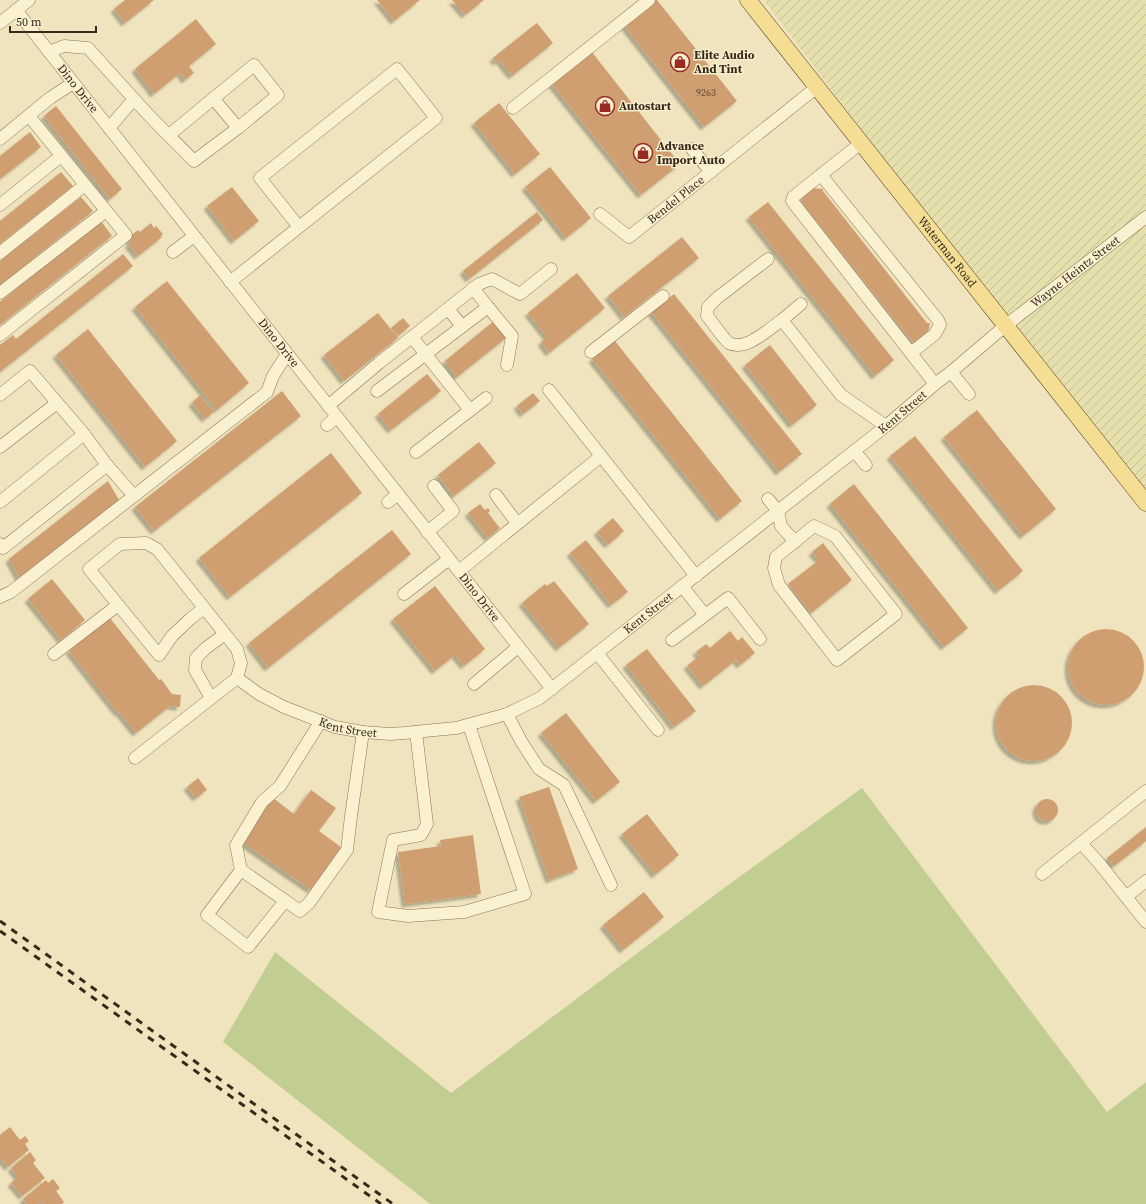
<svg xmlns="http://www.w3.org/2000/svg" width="1146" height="1204" viewBox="0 0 1146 1204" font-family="'Source Serif 4',serif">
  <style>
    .farmland { fill: url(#farmland-furrows) }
    .grass { fill: #c2ce91 }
    .building { fill: #cf9f71; filter: url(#shadow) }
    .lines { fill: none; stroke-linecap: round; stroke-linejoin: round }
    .minor-casing { stroke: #887456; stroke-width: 13 }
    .major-casing { stroke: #55422b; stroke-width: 17 }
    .minor { stroke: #faf1d1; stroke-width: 12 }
    .major { stroke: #f5de93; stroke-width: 16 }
    .rail { stroke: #372a1b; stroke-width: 3; stroke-dasharray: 7 7; stroke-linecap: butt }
    .labels { text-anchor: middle; stroke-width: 3; stroke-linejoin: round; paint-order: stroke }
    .number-label { font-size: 10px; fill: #5d4730 }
    .poi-label { font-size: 12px; font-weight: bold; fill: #372a1b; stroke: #f7eecd; text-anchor: start }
    .street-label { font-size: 12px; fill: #372a1b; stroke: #f7eecd }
  </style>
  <defs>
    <pattern id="farmland-furrows" width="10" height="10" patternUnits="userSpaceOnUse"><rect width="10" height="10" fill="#e5e0ab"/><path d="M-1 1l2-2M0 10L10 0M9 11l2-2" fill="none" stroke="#c5c093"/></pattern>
    <filter id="shadow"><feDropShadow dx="-3.5" dy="3.5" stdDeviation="1" flood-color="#0004"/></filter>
  </defs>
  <rect width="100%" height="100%" fill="#efe4bd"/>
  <polygon class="farmland" points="764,0 1146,0 1146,508"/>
  <polygon class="grass" points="862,788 1107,1112 1146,1082 1146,1204 430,1204 223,1042 275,952 451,1093 720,891"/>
  <g class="building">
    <polygon points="125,0 154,0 125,23 114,9"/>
    <polygon points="377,0 420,0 394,21"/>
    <polygon points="452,0 484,0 465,15"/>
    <polygon points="653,0 657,0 737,101 704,127 623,24"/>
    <polygon points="196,19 216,44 189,66 194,73 185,80 180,73 154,94 135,69"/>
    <polygon points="537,23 553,43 512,76 499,60 496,62 493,58"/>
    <polygon points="591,51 680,164 641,195 551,83"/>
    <polygon points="499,103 540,154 515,174 474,123"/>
    <polygon points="56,106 122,189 110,199 44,116"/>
    <polygon points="30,132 41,147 0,179 0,156"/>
    <polygon points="550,167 591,218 566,238 525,187"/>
    <polygon points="61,172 73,186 0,244 0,221"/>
    <polygon points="232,187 259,221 234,241 207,206"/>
    <polygon points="812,188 823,189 823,191 927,323 930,323 928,334 914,344 802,203 803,196"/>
    <polygon points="81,197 93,211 0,285 0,261"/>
    <polygon points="768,202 894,360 875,376 749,217"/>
    <polygon points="537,212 543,220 469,279 463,271"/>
    <polygon points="101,221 112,236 0,325 0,302"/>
    <polygon points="151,223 154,228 156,226 163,234 161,236 162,237 138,256 128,244 131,242 128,238 138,230 140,232"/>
    <polygon points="682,237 699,258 624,317 608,296"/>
    <polygon points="123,254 133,266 0,372 0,345 13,335 16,339"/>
    <polygon points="577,273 605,308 549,353 541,342 547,337 528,313"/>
    <polygon points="167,281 249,383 217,410 135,307"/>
    <polygon points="674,294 802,454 779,472 651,312"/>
    <polygon points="378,313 398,338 344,381 324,355"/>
    <polygon points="403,318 410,326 398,336 391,328"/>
    <polygon points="494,321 507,337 457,377 445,361"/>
    <polygon points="88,329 177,441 145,467 56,355"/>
    <polygon points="615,341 742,501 720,519 592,359"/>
    <polygon points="770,345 817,405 792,425 745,365"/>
    <polygon points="427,374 441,391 391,430 378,414"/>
    <polygon points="282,391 301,416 154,531 135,507"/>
    <polygon points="533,393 540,401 523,414 517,406"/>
    <polygon points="200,395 214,412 205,419 192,403"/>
    <polygon points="977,410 1056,509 1023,536 944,437"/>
    <polygon points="915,436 1023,571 998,591 890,456"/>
    <polygon points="479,442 496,463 454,496 438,475"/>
    <polygon points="331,453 362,493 230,597 199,558"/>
    <polygon points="108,481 119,500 19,578 9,559"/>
    <polygon points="854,484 968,628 944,647 830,504"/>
    <polygon points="480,504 485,510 488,508 490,511 488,513 500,528 488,538 468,513"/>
    <polygon points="613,518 624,531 608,545 597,532"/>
    <polygon points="392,530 411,554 268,668 249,643"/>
    <polygon points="586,540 628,592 611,605 570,553"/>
    <polygon points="823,543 852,580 811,613 788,584 819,560 812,552"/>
    <polygon points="52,579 85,620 61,640 28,599"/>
    <polygon points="554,581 589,624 559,648 522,603 545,584 547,586"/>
    <polygon points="435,586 485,649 464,666 455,655 435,671 393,619"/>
    <polygon points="110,618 159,680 161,679 172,694 181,695 180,707 170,706 136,733 119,712 118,713 69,651"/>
    <circle cx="1106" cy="667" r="38"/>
    <polygon points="730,631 738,641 742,637 755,653 740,665 736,660 703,686 687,666 699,656 696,652 706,644 710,648"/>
    <polygon points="647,649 696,711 674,727 626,665"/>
    <circle cx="1034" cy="723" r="38"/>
    <polygon points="566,713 620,782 596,801 541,733"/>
    <polygon points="198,778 207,790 196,798 187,787"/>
    <polygon points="549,787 578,869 549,880 519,797"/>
    <polygon points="311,790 336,808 319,831 341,847 311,890 242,842 273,798 294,814"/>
    <circle cx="1047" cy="810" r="11"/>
    <polygon points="647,814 679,855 655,875 622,834"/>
    <polygon points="1146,827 1146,841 1114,866 1107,858"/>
    <polygon points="473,835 481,894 405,904 398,852 441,846 440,840"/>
    <polygon points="644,892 664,917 623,950 603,925"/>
    <polygon points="10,1127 20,1140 25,1136 29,1141 25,1144 29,1150 8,1167 0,1158 0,1135"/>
    <polygon points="30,1152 36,1160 33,1163 45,1178 22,1196 11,1183 18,1177 11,1168"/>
    <polygon points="53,1179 60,1188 56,1191 64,1202 62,1204 44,1204 41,1201 38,1204 27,1204 23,1199 46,1180 48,1183"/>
  </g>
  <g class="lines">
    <defs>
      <g id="minor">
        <path id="s1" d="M16,10l536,679"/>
        <polyline points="0,23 29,0"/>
        <polyline points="49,52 64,46 88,48 134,99 109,128"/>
        <polyline points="213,98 238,128"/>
        <path d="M134,99c19,22 40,41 60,62l44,-33 40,-33 -24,-30 -85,70"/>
        <polyline points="513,108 649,0"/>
        <polyline points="0,139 50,98 73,83"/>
        <polyline points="861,143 793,197 792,201 935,384"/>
        <polyline points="692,149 711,172"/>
        <polyline points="821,175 938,320 940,325 935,334 911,353"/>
        <polyline points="0,205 61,156"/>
        <path id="s2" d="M600,214l29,23 188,-150"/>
        <polyline points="173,252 194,236"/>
        <polyline points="0,253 85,185"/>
        <path d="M768,259l-51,39 -9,9 -1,9c5,5 17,24 22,27 16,9 40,-14 53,-23l59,75 45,31"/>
        <polyline points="230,282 436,118 397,69 260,178 299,227"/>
        <polyline points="0,293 106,211"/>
        <polyline points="488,307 512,336 507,365"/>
        <polyline points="448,309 462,326"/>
        <polyline points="782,320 801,304"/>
        <polyline points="0,335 126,235 29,116"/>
        <polyline points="412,337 470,410"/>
        <polyline points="591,352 663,296"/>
        <polyline points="951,372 969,394"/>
        <polyline points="549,390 696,576"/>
        <polyline points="377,391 488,307 473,288"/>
        <polyline points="0,395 30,371 84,434 107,465 134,496"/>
        <polyline points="328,406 379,363 479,284 492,279 520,294 551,269"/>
        <polyline points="327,425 337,417"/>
        <polyline points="0,447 57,403"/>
        <polyline points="854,451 866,465"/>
        <polyline points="416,452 486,398"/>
        <polyline points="496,495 517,523"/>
        <polyline points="768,499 778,511 781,526 795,542"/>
        <polyline points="0,502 84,434"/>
        <polyline points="388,502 398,494"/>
        <polygon points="814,526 835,536 896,614 837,660 779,585 774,568 776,557"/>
        <polyline points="427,532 453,511 434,486"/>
        <polyline points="0,544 3,548 107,465"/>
        <polyline points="459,571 601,456"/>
        <polyline points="682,586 705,615"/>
        <polyline points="404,594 449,559"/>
        <polyline points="0,597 11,592 267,392 273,376 287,354"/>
        <polyline points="672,640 728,598 760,639"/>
        <polyline points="597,653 658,730"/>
        <polyline points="54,654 118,605"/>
        <path id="s3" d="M237,678l22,16 25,13 51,20 28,5 27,2 14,-1 52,-5 51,-14 33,-16 346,-272 49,-42 16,-12 54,-46 141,-109"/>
        <polyline points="474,684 518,647"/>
        <polyline points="211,698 195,670 196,658 206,648 225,634"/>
        <polyline points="507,714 521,741 539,769 564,785 611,885"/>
        <polyline points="321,721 280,786 262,802 236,845 241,870 300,911 309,903 347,850 351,816 363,732"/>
        <polyline points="416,732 427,824 421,835 393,840 378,912 408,916 464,912 525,894 469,725"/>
        <polyline points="135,758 237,678 241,663 237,649 157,549 146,543 120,544 89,569 159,655 172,636 190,619 204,608"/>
        <polyline points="1081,843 1099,863 1146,922"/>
        <polyline points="241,870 207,915 248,947 285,901"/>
        <polyline points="1042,874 1146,791"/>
        <polyline points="1126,897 1146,881"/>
      </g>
      <g id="major">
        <path id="s4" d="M748,0l398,503"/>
      </g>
    </defs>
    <use href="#minor" class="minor-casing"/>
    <use href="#major" class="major-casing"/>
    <use href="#minor" class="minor"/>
    <use href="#major" class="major"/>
    <g class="rail">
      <polyline points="0,921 393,1204"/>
      <polyline points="0,931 381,1204"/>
    </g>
  </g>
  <defs>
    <symbol id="shop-ring" viewBox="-11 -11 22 22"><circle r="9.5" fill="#f7eecd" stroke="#9a2b23" stroke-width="1.5"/><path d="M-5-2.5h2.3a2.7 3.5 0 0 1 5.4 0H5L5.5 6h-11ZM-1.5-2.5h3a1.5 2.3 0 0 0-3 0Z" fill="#9a2b23"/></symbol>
  </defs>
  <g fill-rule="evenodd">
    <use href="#shop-ring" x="669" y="51" width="22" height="22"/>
    <use href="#shop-ring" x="594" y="95" width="22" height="22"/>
    <use href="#shop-ring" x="632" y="142" width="22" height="22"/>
  </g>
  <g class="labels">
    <g class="number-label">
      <text x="706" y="96">9263</text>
    </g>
    <g class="poi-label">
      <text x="694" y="59">Elite Audio<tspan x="694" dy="14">And Tint</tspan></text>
      <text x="619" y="110">Autostart</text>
      <text x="657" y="150">Advance<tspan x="657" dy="14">Import Auto</tspan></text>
    </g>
    <g class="street-label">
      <text dy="4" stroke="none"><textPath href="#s1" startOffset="100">Dino Drive</textPath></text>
      <text dy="4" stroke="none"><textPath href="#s2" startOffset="97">Bendel Place</textPath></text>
      <text dy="4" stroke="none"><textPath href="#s4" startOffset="321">Waterman Road</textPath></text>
      <text dy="4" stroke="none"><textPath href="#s3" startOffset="1006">Wayne Heintz Street</textPath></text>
      <text dy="4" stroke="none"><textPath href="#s1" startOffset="424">Dino Drive</textPath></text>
      <text dy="4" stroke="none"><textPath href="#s3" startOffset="783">Kent Street</textPath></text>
      <text dy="4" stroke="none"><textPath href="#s1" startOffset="748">Dino Drive</textPath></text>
      <text dy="4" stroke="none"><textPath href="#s3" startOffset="459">Kent Street</textPath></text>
      <text dy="4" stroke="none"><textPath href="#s3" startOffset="123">Kent Street</textPath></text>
    </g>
  </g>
  <path d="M10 26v6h86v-6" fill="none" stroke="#372a1b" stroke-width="2"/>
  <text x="16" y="26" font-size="12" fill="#372a1b" stroke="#f7eecd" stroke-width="3" paint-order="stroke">50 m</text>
</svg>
